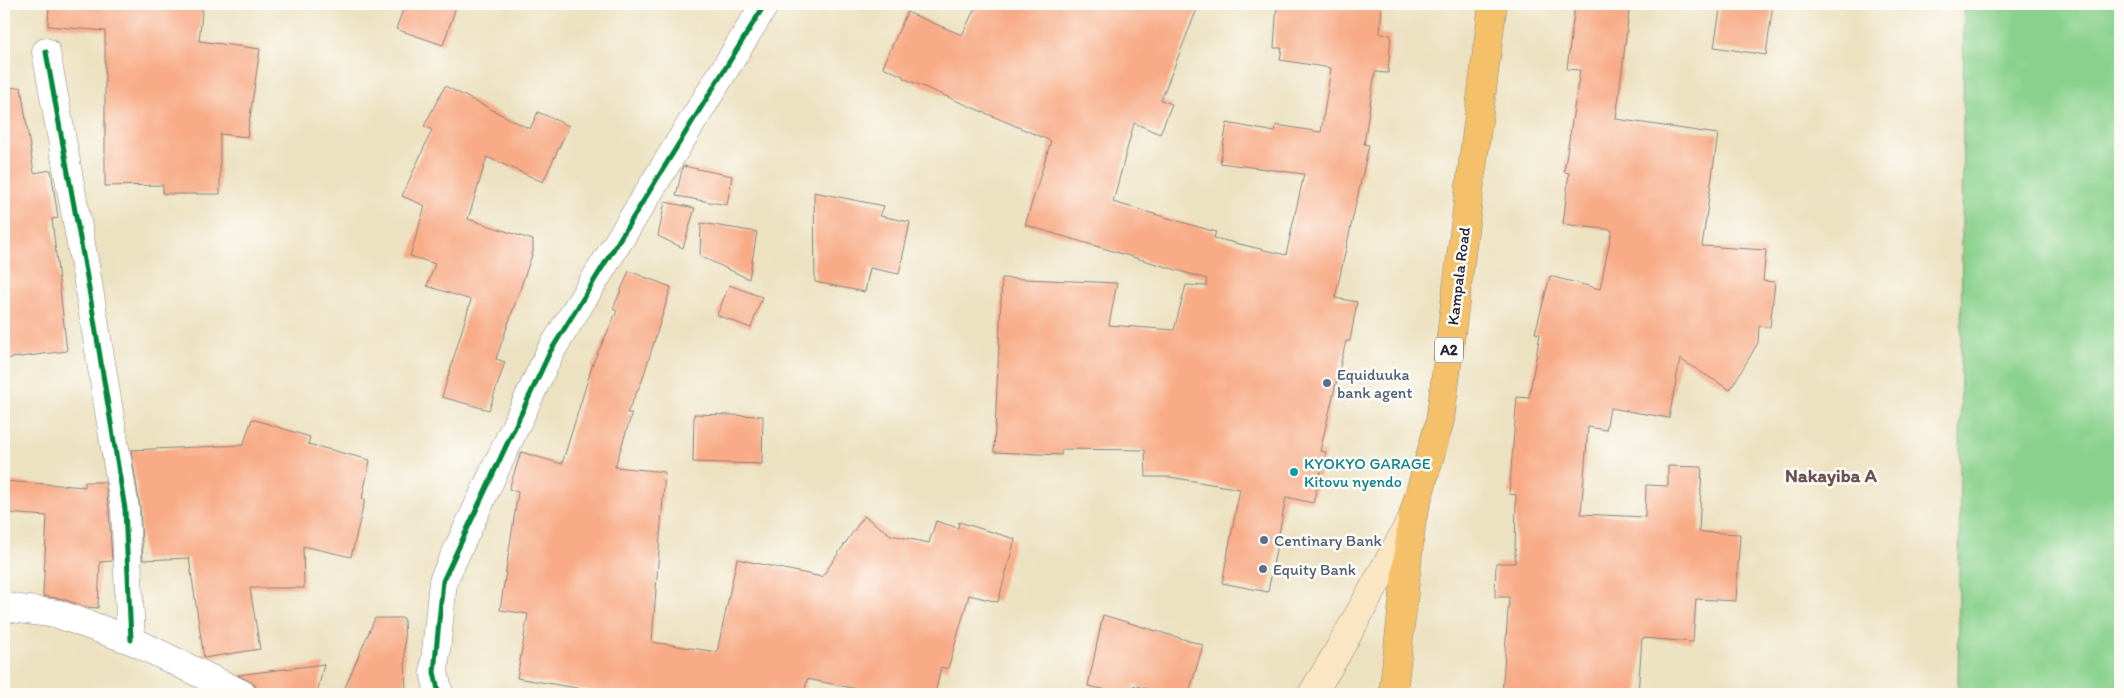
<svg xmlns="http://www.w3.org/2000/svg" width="2124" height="698" viewBox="0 0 2124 698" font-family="Itim,sans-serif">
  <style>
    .green { fill: #89d18c; stroke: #567a64 }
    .building { fill: #f8ab86 }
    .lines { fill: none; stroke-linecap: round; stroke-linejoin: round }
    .street-casing { stroke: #87827e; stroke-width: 29 }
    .secondary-casing { stroke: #87827e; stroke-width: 29 }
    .primary-casing { stroke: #87827e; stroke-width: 29 }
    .street { stroke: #fff; stroke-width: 28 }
    .secondary { stroke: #fbe6c4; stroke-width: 28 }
    .primary { stroke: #f4c16b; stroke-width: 28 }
    .cycleway-casing { stroke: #fdfcf7; stroke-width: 8 }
    .cycleway { stroke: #00873e; stroke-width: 5 }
    .service-dot { fill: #5c6f8a; stroke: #fdfcf7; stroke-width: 2 }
    .culture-dot { fill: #0f9aa8; stroke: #fdfcf7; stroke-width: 2 }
    .labels { text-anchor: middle; stroke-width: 5; stroke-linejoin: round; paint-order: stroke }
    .shield { fill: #fdfcf7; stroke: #646373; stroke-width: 1 }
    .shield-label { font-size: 15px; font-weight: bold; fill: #22223b }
    .street-label { font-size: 16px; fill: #22223b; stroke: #fdfcf7 }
    .service-label { font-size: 16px; fill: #4e5e75; stroke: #fdfcf7; text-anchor: start }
    .culture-label { font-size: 16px; fill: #0d838f; stroke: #fdfcf7; text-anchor: start }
    .quarter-label { font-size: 19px; font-weight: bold; fill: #6d5255; stroke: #fdfcf7 }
  </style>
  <rect width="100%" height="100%" fill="#fdfcf7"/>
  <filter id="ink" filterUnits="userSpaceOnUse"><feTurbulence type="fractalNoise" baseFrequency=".02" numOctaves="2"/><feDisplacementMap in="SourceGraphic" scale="10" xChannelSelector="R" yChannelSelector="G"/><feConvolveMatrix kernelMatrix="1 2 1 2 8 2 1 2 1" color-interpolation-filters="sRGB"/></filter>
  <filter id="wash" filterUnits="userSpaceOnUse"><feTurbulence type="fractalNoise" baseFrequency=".0096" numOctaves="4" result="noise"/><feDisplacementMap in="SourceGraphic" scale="20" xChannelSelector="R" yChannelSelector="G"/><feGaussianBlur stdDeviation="1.12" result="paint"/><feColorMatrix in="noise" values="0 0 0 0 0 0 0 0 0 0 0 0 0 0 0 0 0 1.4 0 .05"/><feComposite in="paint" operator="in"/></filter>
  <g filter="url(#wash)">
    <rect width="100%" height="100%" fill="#ece1c0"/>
    <polygon class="green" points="1964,4 2120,4 2120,694 1958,694"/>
    <g id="blocks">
      <g class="building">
        <polygon points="49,4 203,4 199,41 260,49 247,137 220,134 220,194 163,194 163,185 105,186 105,31 48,26"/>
        <polygon points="405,4 457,4 443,45 396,29"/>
        <polygon points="977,4 1199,4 1161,100 1172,104 1160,134 1134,123 1113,202 1216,232 1214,238 1286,255 1304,174 1220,163 1227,123 1275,132 1276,125 1321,132 1331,68 1280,60 1282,48 1274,48 1277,4 1382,4 1380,34 1391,35 1388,73 1375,72 1364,144 1369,145 1335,298 1357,302 1350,341 1346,341 1320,451 1326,452 1313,503 1286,497 1268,592 1222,583 1240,489 1170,477 1146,477 1145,450 1062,449 1061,455 994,452 1002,278 1117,283 1109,325 1174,330 1186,285 1206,286 1207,279 1025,225 1051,141 903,78 903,76 883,67 907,12 962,35"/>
        <polygon points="1575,4 1630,4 1616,119 1718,134 1702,246 1766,250 1763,281 1775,282 1770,327 1759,326 1758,343 1730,390 1680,359 1669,418 1610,408 1606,430 1588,427 1581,514 1645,517 1646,485 1668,486 1668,466 1702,467 1699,532 1740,534 1736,601 1696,599 1693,642 1642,638 1638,694 1502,694 1509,597 1495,597 1496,563 1515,563 1516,495 1509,494 1517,397 1529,398 1540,334 1535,333 1550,276 1600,289 1612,230 1563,224 1569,173 1564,172 1580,70 1567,69"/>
        <polygon points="1721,4 1773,4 1766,55 1714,47"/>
        <polygon points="445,86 530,129 538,112 569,126 543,182 487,157 468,219 533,240 533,252 496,359 505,362 489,410 442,397 471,300 427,286 435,264 410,256 425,206 402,196 432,130 424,126"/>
        <polygon points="21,87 34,173 51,170 58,218 52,219 67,351 4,359 4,88"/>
        <polygon points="683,166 732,176 727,205 676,196"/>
        <polygon points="814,192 884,206 880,216 910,222 899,274 870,268 865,292 815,282"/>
        <polygon points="665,202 695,208 683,248 658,236"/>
        <polygon points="701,223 757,232 749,279 700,256"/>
        <polygon points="629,271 671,287 642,381 627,413 632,413 615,467 665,472 652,642 717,652 737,559 822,577 864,516 891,535 929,543 936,521 958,528 959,522 1015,539 998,602 969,595 948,669 941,667 935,694 866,694 867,691 807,679 804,694 612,694 517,678 528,614 500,610 518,492 509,489 521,452 562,464 593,363 617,311 613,309"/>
        <polygon points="729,285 762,297 751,328 717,315"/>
        <polygon points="694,414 763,416 762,464 693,462"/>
        <polygon points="252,419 310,437 308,444 370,460 362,499 365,499 351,557 303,546 304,588 250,588 260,649 204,658 189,558 143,560 140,507 131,450 243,445"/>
        <polygon points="4,481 85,487 85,482 105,482 109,511 112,561 100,562 98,608 86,607 63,599 43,596 47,516 4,513"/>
        <polygon points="1103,615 1203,645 1189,694 1165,694 1134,685 1132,694 1126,694 1088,686"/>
        <polygon points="375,618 404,618 406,694 342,694"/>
        <polygon points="324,664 317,694 257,694 255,685 238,675"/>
      </g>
    </g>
  </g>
  <g filter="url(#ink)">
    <use href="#blocks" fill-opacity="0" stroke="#87827e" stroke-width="1"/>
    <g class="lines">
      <defs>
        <g id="street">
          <polyline points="46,52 87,277 125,509 131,640"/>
          <polyline points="4,607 58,614 131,640 242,694"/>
          <polyline points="439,694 434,672 443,581 550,352 765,4"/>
        </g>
        <polyline id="secondary" points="1312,694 1336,655 1412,519"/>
        <polyline id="primary" points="1393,694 1412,519 1440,421 1493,4"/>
      </defs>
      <use href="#street" class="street-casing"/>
      <use href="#secondary" class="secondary-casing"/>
      <use href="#primary" class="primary-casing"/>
      <use href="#street" class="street"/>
      <use href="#secondary" class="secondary"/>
      <use href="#primary" class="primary"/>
      <defs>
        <g id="cycleway">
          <polyline points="46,52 87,277 125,509 131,640"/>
          <polyline points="439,694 434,672 443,581 550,352 765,4"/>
        </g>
      </defs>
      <use href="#cycleway" class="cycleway-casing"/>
      <use href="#cycleway" class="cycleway"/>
    </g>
  </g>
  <g class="service-dot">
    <circle cx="1327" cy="383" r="5"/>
    <circle cx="1264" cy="540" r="5"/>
    <circle cx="1263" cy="569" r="5"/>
  </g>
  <circle class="culture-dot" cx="1294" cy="472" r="5"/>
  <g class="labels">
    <rect class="shield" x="1435" y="337.5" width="28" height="25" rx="4"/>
    <g class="shield-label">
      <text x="1449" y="355">A2</text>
    </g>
    <g class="street-label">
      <text transform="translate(1458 276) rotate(-83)" y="6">Kampala Road</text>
    </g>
    <g class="service-label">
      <text x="1337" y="380">Equiduuka<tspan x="1337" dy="18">bank agent</tspan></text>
      <text x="1274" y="546">Centinary Bank</text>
      <text x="1273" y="575">Equity Bank</text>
    </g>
    <g class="culture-label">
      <text x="1304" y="469">KYOKYO GARAGE<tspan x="1304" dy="18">Kitovu nyendo</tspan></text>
    </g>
    <g class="quarter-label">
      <text x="1831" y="482">Nakayiba A</text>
    </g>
  </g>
  <rect width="2124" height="698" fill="none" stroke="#fdfcf7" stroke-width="20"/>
</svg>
